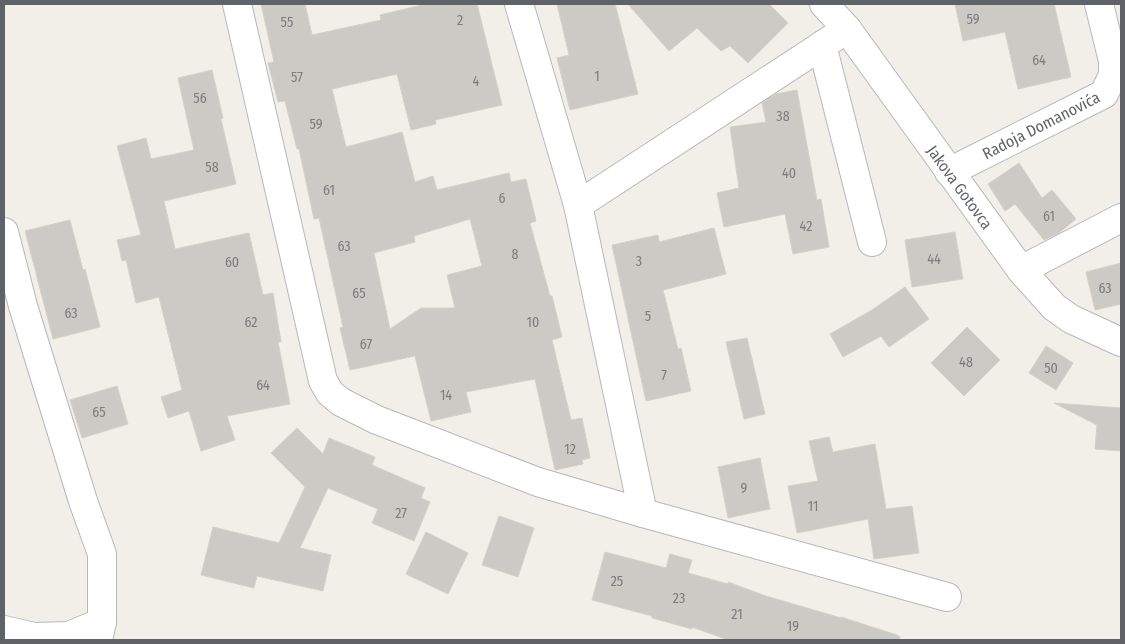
<svg xmlns="http://www.w3.org/2000/svg" width="1125" height="644" viewBox="0 0 1125 644" font-family="'Fira Sans Condensed',sans-serif">
  <style>
    .building { fill: #cccac5; stroke: #d6d1c6; fill-rule: evenodd }
    .lines { fill: none; stroke-linecap: round; stroke-linejoin: round }
    .street-casing { stroke: #b5b8bc; stroke-width: 30 }
    .street { stroke: #fff; stroke-width: 28 }
    .labels { text-anchor: middle; stroke-width: 4; stroke-linejoin: round; paint-order: stroke }
    .number-label { font-size: 14px; fill: #7a7d7f }
    .street-label { font-size: 16px; fill: #5f6368; stroke: #fff }
  </style>
  <rect width="100%" height="100%" fill="#f1efe8"/>
  <g class="building">
    <path d="M261,4h44l7,31 69,-15 -1,-5 46,-11h51l25,101 -67,15 1,4 -25,6 -14,-56 -65,15 14,58 56,-15 13,50 18,-6 4,14 72,-17 2,9 15,-3 10,42 -6,2 20,73h2l10,41 -10,3 19,80 11,-2 8,40 -8,2 1,4 -28,6 -20,-91 -69,13 5,20 -40,9 -16,-65 -65,14 -10,-42 3,-1 -24,-109 -5,1 -15,-70h-2l-12,-48 -7,1 -10,-39 6,-1zM470,219l12,47 -35,9 8,33h-34l-31,21 -16,-76 41,-11 -1,-6z"/>
    <polygon points="557,4 615,4 638,94 570,110 557,58 569,55"/>
    <polygon points="628,4 769,4 788,23 748,63 730,46 721,51 697,28 669,51"/>
    <polygon points="955,4 1054,4 1071,77 1018,89 1005,32 963,41"/>
    <polygon points="212,70 223,118 221,119 236,184 164,201 175,249 249,233 263,295 273,293 281,342 278,342 290,404 227,416 235,440 201,451 189,411 168,418 161,397 182,390 159,297 136,303 126,260 122,261 117,240 141,235 117,146 146,138 151,159 194,150 178,78"/>
    <polygon points="797,90 817,200 821,199 829,247 793,254 785,214 724,227 717,193 739,188 730,127 766,122 762,103 776,94"/>
    <polygon points="1019,163 1042,198 1052,190 1076,219 1059,233 1044,240 1015,204 1005,211 988,184"/>
    <polygon points="70,220 83,270 85,269 100,327 53,339 25,231"/>
    <polygon points="714,228 726,274 663,290 678,349 681,348 691,391 646,401 612,245 658,235 659,242"/>
    <polygon points="955,232 963,279 912,287 905,240"/>
    <polygon points="1121,263 1121,304 1095,310 1086,272"/>
    <polygon points="905,287 929,319 889,347 881,336 843,357 830,334 872,310"/>
    <polygon points="967,327 1000,360 964,396 931,363"/>
    <polygon points="747,338 765,414 744,419 726,342"/>
    <polygon points="1046,346 1073,363 1056,390 1029,373"/>
    <polygon points="117,386 128,424 82,438 70,400"/>
    <polygon points="1054,403 1121,408 1121,451 1095,449 1097,425"/>
    <polygon points="297,428 323,454 329,438 375,457 372,465 425,488 421,498 430,502 414,541 372,523 378,509 328,488 300,548 331,555 323,591 257,576 254,588 201,575 213,527 279,543 305,487 271,453"/>
    <polygon points="829,437 833,452 875,444 886,509 912,506 919,553 874,559 868,519 797,533 788,486 818,481 809,441"/>
    <polygon points="760,458 770,509 728,518 718,467"/>
    <polygon points="499,516 534,528 518,577 482,565"/>
    <polygon points="426,532 468,553 448,594 406,574"/>
    <polygon points="605,552 666,568 670,554 692,560 688,573 728,584 728,582 766,596 841,618 841,617 897,635 900,637 899,640 728,640 692,627 692,629 652,618 652,616 592,600"/>
  </g>
  <g class="lines">
    <defs>
      <g id="street">
        <polyline points="237,4 323,381 330,393 341,402 377,420 538,482 643,513"/>
        <polyline points="519,4 578,205 643,513 947,597"/>
        <polyline points="824,4 847,29 1021,270 1054,307 1071,319 1121,342"/>
        <polyline points="822,45 872,242"/>
        <polyline points="949,172 1104,94 1113,75 1113,61 1099,4"/>
        <polyline points="578,205 847,29"/>
        <polyline points="4,232 23,306 83,501 102,554 102,622 98,640"/>
        <polyline points="1021,270 1121,218"/>
        <polyline points="4,630 34,637 69,636 102,622"/>
      </g>
    </defs>
    <use href="#street" class="street-casing"/>
    <use href="#street" class="street"/>
  </g>
  <g class="labels">
    <g class="number-label">
      <text x="973" y="24">59</text>
      <text x="460" y="25">2</text>
      <text x="287" y="27">55</text>
      <text x="1039" y="65">64</text>
      <text x="597" y="81">1</text>
      <text x="297" y="82">57</text>
      <text x="476" y="86">4</text>
      <text x="200" y="103">56</text>
      <text x="783" y="121">38</text>
      <text x="316" y="129">59</text>
      <text x="212" y="172">58</text>
      <text x="789" y="178">40</text>
      <text x="329" y="195">61</text>
      <text x="502" y="203">6</text>
      <text x="1049" y="221">61</text>
      <text x="806" y="231">42</text>
      <text x="344" y="251">63</text>
      <text x="515" y="259">8</text>
      <text x="934" y="264">44</text>
      <text x="639" y="266">3</text>
      <text x="232" y="267">60</text>
      <text x="1105" y="293">63</text>
      <text x="359" y="298">65</text>
      <text x="71" y="318">63</text>
      <text x="648" y="321">5</text>
      <text x="251" y="327">62</text>
      <text x="533" y="327">10</text>
      <text x="366" y="349">67</text>
      <text x="966" y="367">48</text>
      <text x="1051" y="373">50</text>
      <text x="664" y="380">7</text>
      <text x="263" y="390">64</text>
      <text x="446" y="400">14</text>
      <text x="99" y="417">65</text>
      <text x="570" y="454">12</text>
      <text x="744" y="493">9</text>
      <text x="813" y="511">11</text>
      <text x="401" y="518">27</text>
      <text x="617" y="586">25</text>
      <text x="679" y="603">23</text>
      <text x="737" y="619">21</text>
      <text x="793" y="631">19</text>
    </g>
    <g class="street-label">
      <text transform="translate(1041 125) rotate(-27)" y="6">Radoja Domanovića</text>
      <text transform="translate(960 187) rotate(54)" y="6">Jakova Gotovca</text>
    </g>
  </g>
  <rect width="1125" height="644" fill="none" stroke="#5f6368" stroke-width="10"/>
</svg>
